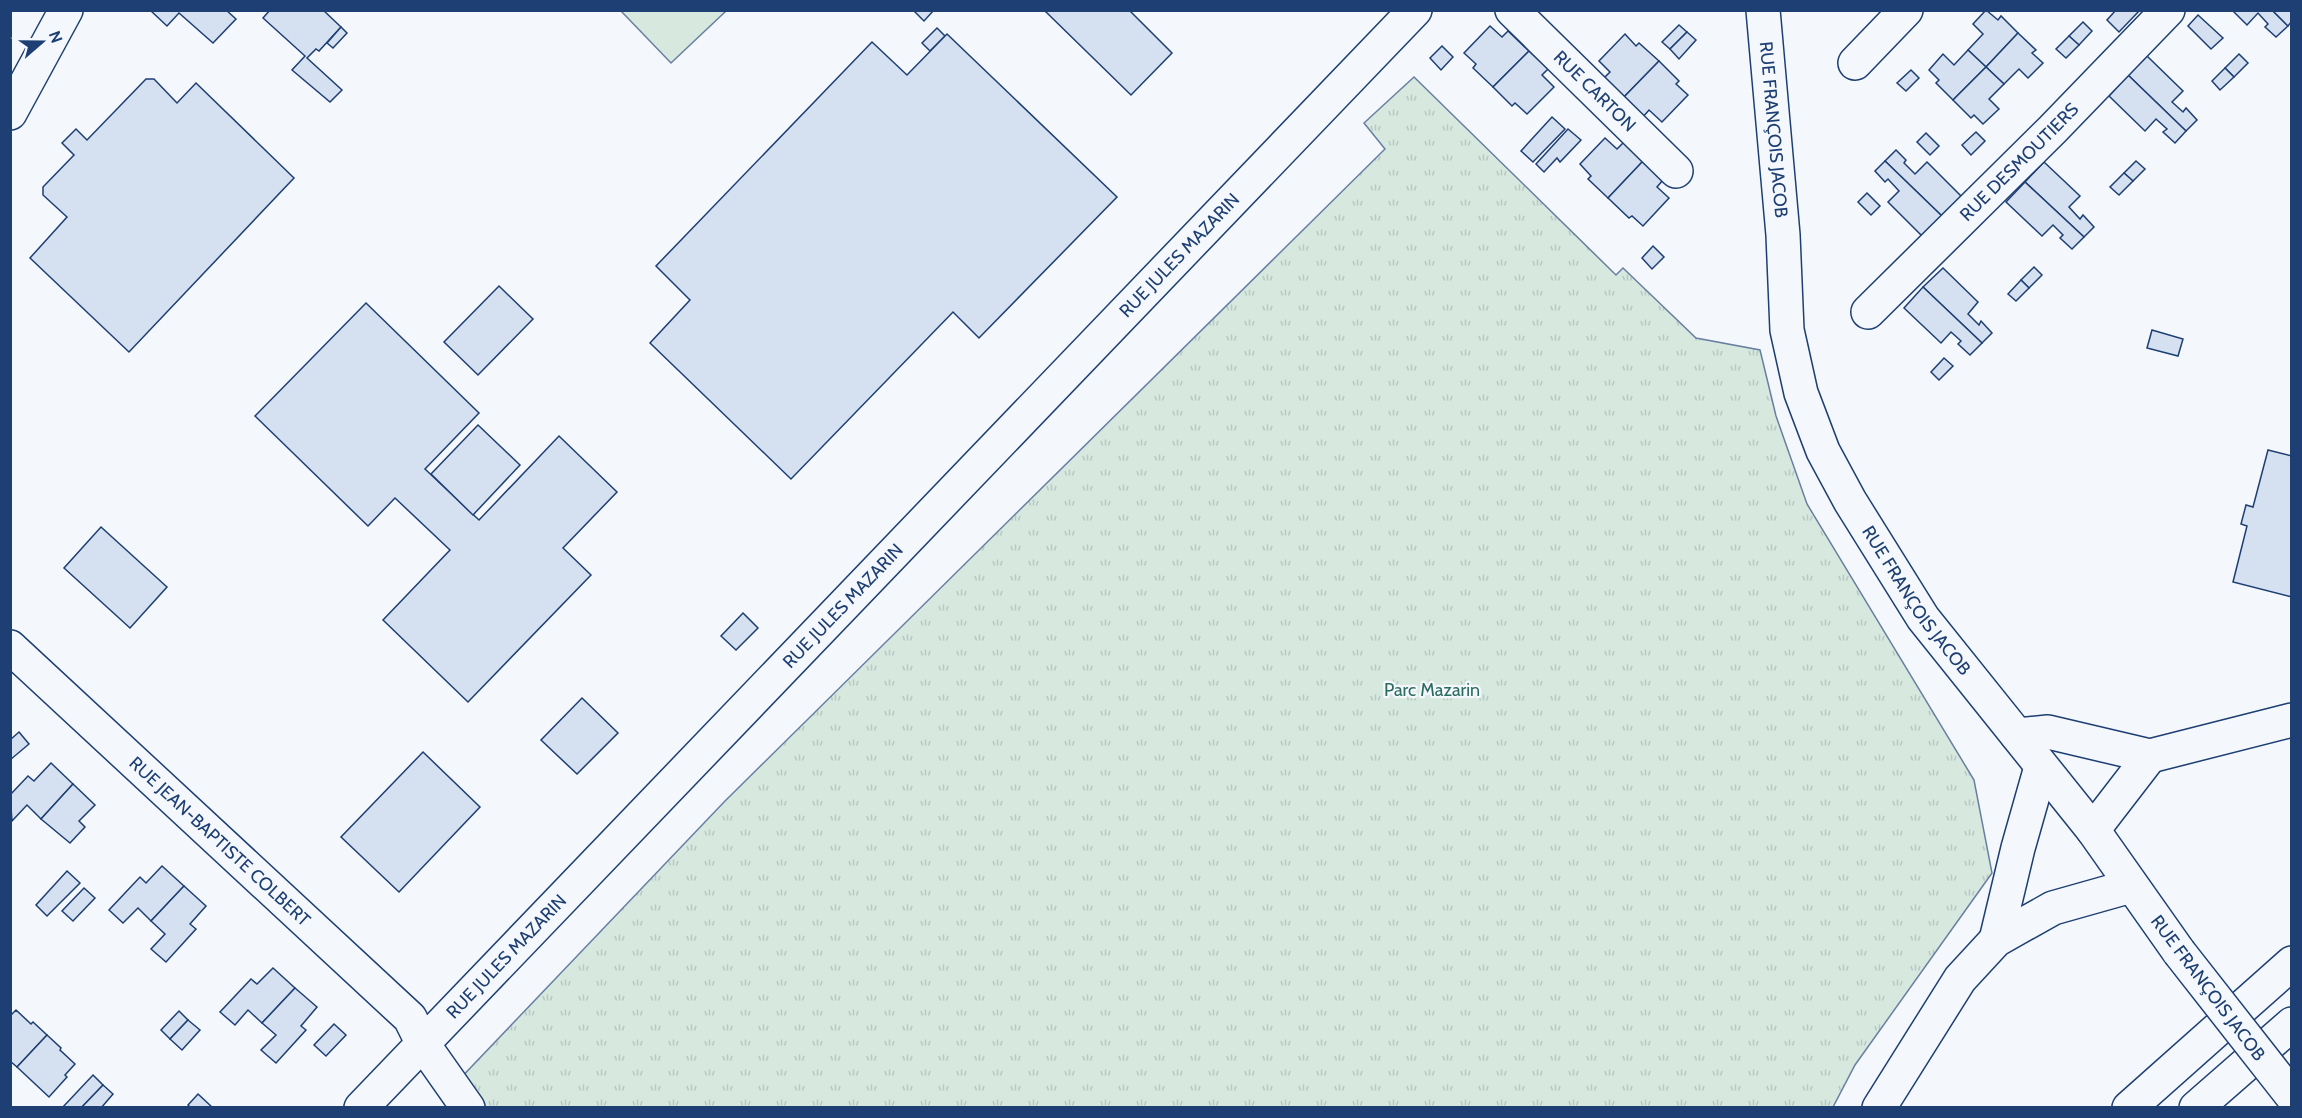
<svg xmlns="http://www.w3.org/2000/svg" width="2302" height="1118" viewBox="0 0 2302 1118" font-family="Cabin,sans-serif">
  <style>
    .grass { fill: url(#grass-tufts); stroke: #687fa3; stroke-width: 1.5 }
    .garden { fill: #d7e8df; stroke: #687fa3; stroke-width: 1.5 }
    .building { fill: #d5e0f0; stroke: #1d3f73; stroke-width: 1.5 }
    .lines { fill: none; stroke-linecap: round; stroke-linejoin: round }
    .street-casing { stroke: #1d3f73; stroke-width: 36 }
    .secondary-casing { stroke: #1d3f73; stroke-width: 36 }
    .highway-casing { stroke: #1d3f73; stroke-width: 36 }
    .street { stroke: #f4f7fb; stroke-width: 33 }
    .secondary { stroke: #f4f7fb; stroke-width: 33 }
    .highway { stroke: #f4f7fb; stroke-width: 33 }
    .secondary-bridge-casing { stroke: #1d3f73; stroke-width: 36; stroke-linecap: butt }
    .secondary-bridge { stroke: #f4f7fb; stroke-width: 33 }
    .labels { text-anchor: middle; stroke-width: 4.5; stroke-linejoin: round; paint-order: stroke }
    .street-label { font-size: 18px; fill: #1d3f73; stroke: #f4f7fb }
    .park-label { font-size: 18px; fill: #2c6c60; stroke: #f4f7fb }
  </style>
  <defs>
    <pattern id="grass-tufts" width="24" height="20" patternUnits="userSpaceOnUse" patternTransform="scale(1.5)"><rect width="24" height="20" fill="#d7e8df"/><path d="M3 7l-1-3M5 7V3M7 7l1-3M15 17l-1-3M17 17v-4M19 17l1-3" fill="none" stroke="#b8c8c3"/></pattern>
  </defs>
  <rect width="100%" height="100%" fill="#f4f7fb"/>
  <polygon class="grass" points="1414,77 1616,275 1623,268 1696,338 1760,350 1776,416 1807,504 1974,780 1992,873 1855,1065 1833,1107 479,1108 454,1085 725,801 1385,149 1364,123"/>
  <polygon class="garden" points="621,11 726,11 671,63"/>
  <g class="building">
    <polygon points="150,10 226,10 236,19 213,43 179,13 167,26"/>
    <polygon points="270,10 323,10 341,27 319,51 316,49 307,58 342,90 330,102 292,70 305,56 263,18"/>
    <polygon points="913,10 934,10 924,21"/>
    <polygon points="1129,10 1172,53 1131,95 1045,11"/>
    <polygon points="1986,10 1998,20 2001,16 2018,33 1986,67 1968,50 1983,34 1973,24"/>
    <polygon points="2116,10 2140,10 2119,32 2107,20"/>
    <polygon points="2232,10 2272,10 2288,26 2276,37 2265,27 2268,24 2258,13 2247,25"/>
    <polygon points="2272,10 2292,10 2292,21 2288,26"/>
    <polygon points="2198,15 2223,38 2211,49 2188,26"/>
    <polygon points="2083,22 2092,31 2079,45 2069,36"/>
    <polygon points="1679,25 1687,32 1670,49 1662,42"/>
    <polygon points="1490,26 1502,37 1508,31 1529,51 1493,87 1473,68 1476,64 1464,53"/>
    <polygon points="341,27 347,33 333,48 327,43"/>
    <polygon points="937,28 945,36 930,51 922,43"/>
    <polygon points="1687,32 1696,40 1679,59 1670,49"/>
    <polygon points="2018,33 2036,50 2032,53 2043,63 2028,78 2019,69 2004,84 1986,67"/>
    <polygon points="947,34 1117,197 979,338 953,312 791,479 650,343 690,300 656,266 872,42 907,75"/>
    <polygon points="1625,34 1636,46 1639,43 1659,61 1623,98 1603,79 1610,72 1599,61"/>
    <polygon points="2069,36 2079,45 2066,58 2056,49"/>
    <polygon points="1442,46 1453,57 1441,70 1430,58"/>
    <polygon points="1968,50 1986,67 1953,100 1936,83 1939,80 1929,70 1943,54 1954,65"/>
    <polygon points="1529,51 1548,69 1542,75 1554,87 1527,114 1515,103 1512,106 1493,87"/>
    <polygon points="2239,54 2248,63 2234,77 2225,68"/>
    <polygon points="2147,56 2183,91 2172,102 2183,112 2186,108 2197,120 2186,131 2128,75"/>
    <polygon points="1659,61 1679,81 1676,84 1688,95 1662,122 1649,110 1643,117 1623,98"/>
    <polygon points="1986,67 2004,84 1989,99 1999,109 1983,124 1974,115 1971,118 1953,100"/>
    <polygon points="2225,68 2234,77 2220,90 2212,81"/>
    <polygon points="1911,70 1919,78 1906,91 1897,83"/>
    <polygon points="2128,75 2186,131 2175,143 2163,132 2167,129 2156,119 2145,131 2109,96"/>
    <polygon points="146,79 154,79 177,103 196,83 294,178 129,352 30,258 67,217 43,195 43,187 74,155 62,143 76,129 87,140"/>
    <polygon points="1552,117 1565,129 1533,162 1521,151"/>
    <polygon points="1568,129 1581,140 1560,162 1557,158 1544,172 1536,164"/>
    <polygon points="1976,132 1985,141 1971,155 1962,145"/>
    <polygon points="1926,133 1939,146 1930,155 1917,142"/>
    <polygon points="1605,138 1617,149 1624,142 1643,161 1608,198 1588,179 1591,176 1580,164"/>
    <polygon points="1896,150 1906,160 1904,163 1915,174 1927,162 1963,198 1944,218 1885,161"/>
    <polygon points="1643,161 1663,180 1657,187 1669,198 1643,226 1632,216 1629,218 1608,198"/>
    <polygon points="1885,161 1944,218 1924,238 1888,202 1899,191 1888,179 1885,182 1875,171"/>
    <polygon points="2136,161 2145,169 2133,181 2124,173"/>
    <polygon points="2044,162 2080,196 2069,207 2080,219 2083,215 2094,227 2084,237 2025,182"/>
    <polygon points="2124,173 2133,181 2119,195 2110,187"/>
    <polygon points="2025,182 2084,237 2072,249 2060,238 2063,235 2053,225 2042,236 2006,202"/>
    <polygon points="1867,193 1880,206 1871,215 1858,202"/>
    <polygon points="1653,246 1664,257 1652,269 1642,258"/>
    <polygon points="2034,267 2042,275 2029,288 2021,280"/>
    <polygon points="1943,268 1978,302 1968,314 1979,325 1981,321 1992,333 1982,343 1923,287"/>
    <polygon points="2021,280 2029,288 2016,301 2008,294"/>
    <polygon points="499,286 533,319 478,375 444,342"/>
    <polygon points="1923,287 1982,343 1970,355 1958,344 1961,341 1951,332 1941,343 1904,308"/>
    <polygon points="366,303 479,413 425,469 479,520 559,436 617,492 563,548 591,575 468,702 383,620 450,550 395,498 368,526 255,416"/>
    <polygon points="2152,330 2183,339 2178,356 2147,348"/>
    <polygon points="1944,358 1953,366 1939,380 1931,372"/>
    <polygon points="478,425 520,465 473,515 431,474"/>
    <polygon points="2268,450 2292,456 2292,597 2233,582 2247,526 2241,524 2246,505 2253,507"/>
    <polygon points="101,527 167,587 130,628 64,568"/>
    <polygon points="743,613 758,628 736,650 721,636"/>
    <polygon points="582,698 618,733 577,774 541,740"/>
    <polygon points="19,732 29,744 10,760 10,740"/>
    <polygon points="423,752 480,807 399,892 341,837"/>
    <polygon points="51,763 73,784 41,819 27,805 12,821 10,795 28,776 34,781"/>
    <polygon points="73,784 95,805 79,821 85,827 70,843 41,819"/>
    <polygon points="162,866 184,886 151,921 138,908 123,923 109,910 140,877 146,883"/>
    <polygon points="67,871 80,883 47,916 36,905"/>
    <polygon points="184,886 206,906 190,924 196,929 166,962 151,949 165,934 151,921"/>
    <polygon points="84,888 95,898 73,921 62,911"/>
    <polygon points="273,968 295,988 262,1023 248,1010 235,1025 220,1012 251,979 257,984"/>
    <polygon points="295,988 317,1007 301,1026 306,1030 276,1063 261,1050 276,1035 262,1023"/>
    <polygon points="16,1010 31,1024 33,1022 47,1035 17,1067 10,1061 10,1016"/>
    <polygon points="179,1011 188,1020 170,1039 161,1030"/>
    <polygon points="188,1020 200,1030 182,1050 170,1039"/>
    <polygon points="334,1024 346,1035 326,1056 314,1045"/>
    <polygon points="47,1035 61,1048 60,1050 75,1064 65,1075 67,1077 49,1097 17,1067"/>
    <polygon points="93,1075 103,1085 81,1108 62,1108"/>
    <polygon points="103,1085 113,1094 101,1108 81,1108"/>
    <polygon points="198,1094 213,1108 191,1108 188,1105"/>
  </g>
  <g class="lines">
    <defs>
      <g id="street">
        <path id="s1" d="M1512,10l164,161"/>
        <polyline points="1855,63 1906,10"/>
        <path id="s2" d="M1868,312l184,-182 116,-120"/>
        <path id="s3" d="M10,647l400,371 13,26 45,64"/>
        <path id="s4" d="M361,1108l1054,-1098"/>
      </g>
      <g id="secondary">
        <path id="s5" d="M1763,10l20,225 4,95 14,63 22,58 27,50 73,117 170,212 86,122"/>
        <polyline points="10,113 66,10"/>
      </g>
      <g id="highway">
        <polyline points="2017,735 2048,732 2150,756 2292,720"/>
        <polyline points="2093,830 2150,756"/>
        <polyline points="1996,940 2018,848 2041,767"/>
        <polyline points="1879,1108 1960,979 1996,940 2053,908 2131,886"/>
        <polyline points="2129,1108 2292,963"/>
        <polyline points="2196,1108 2292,1024"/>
      </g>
    </defs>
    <use href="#street" class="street-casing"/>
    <use href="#secondary" class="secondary-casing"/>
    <use href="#highway" class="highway-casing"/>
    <use href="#street" class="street"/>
    <use href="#secondary" class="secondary"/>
    <use href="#highway" class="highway"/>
    <defs>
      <polyline id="secondary-bridge" points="2179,952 2292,1096"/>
    </defs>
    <use href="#secondary-bridge" class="secondary-bridge-casing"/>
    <use href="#secondary-bridge" class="secondary-bridge"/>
  </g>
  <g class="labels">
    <g class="street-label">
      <text dy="6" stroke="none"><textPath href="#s1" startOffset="116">RUE CARTON</textPath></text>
      <text dy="6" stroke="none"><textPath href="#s5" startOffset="120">RUE FRANÇOIS JACOB</textPath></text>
      <text dy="6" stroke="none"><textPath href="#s2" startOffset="213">RUE DESMOUTIERS</textPath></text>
      <text dy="6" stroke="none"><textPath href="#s4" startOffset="1182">RUE JULES MAZARIN</textPath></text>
      <text dy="6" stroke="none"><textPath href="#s5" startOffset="624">RUE FRANÇOIS JACOB</textPath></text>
      <text dy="6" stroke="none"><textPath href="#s4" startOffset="696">RUE JULES MAZARIN</textPath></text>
      <text dy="6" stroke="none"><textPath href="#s3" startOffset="286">RUE JEAN-BAPTISTE COLBERT</textPath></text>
      <text dy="6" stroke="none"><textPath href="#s4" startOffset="210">RUE JULES MAZARIN</textPath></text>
      <text transform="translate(2208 988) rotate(53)" y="6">RUE FRANÇOIS JACOB</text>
    </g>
    <g class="park-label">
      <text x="1432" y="696">Parc Mazarin</text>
    </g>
  </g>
  <rect width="2302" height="1118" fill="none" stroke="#1d3f73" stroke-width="24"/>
  <g transform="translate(42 42) rotate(70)" stroke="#f4f7fb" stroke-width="4.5" paint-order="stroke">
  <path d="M0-4.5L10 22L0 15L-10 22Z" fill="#1d3f73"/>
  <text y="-9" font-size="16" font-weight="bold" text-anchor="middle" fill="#1d3f73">N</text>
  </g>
</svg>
